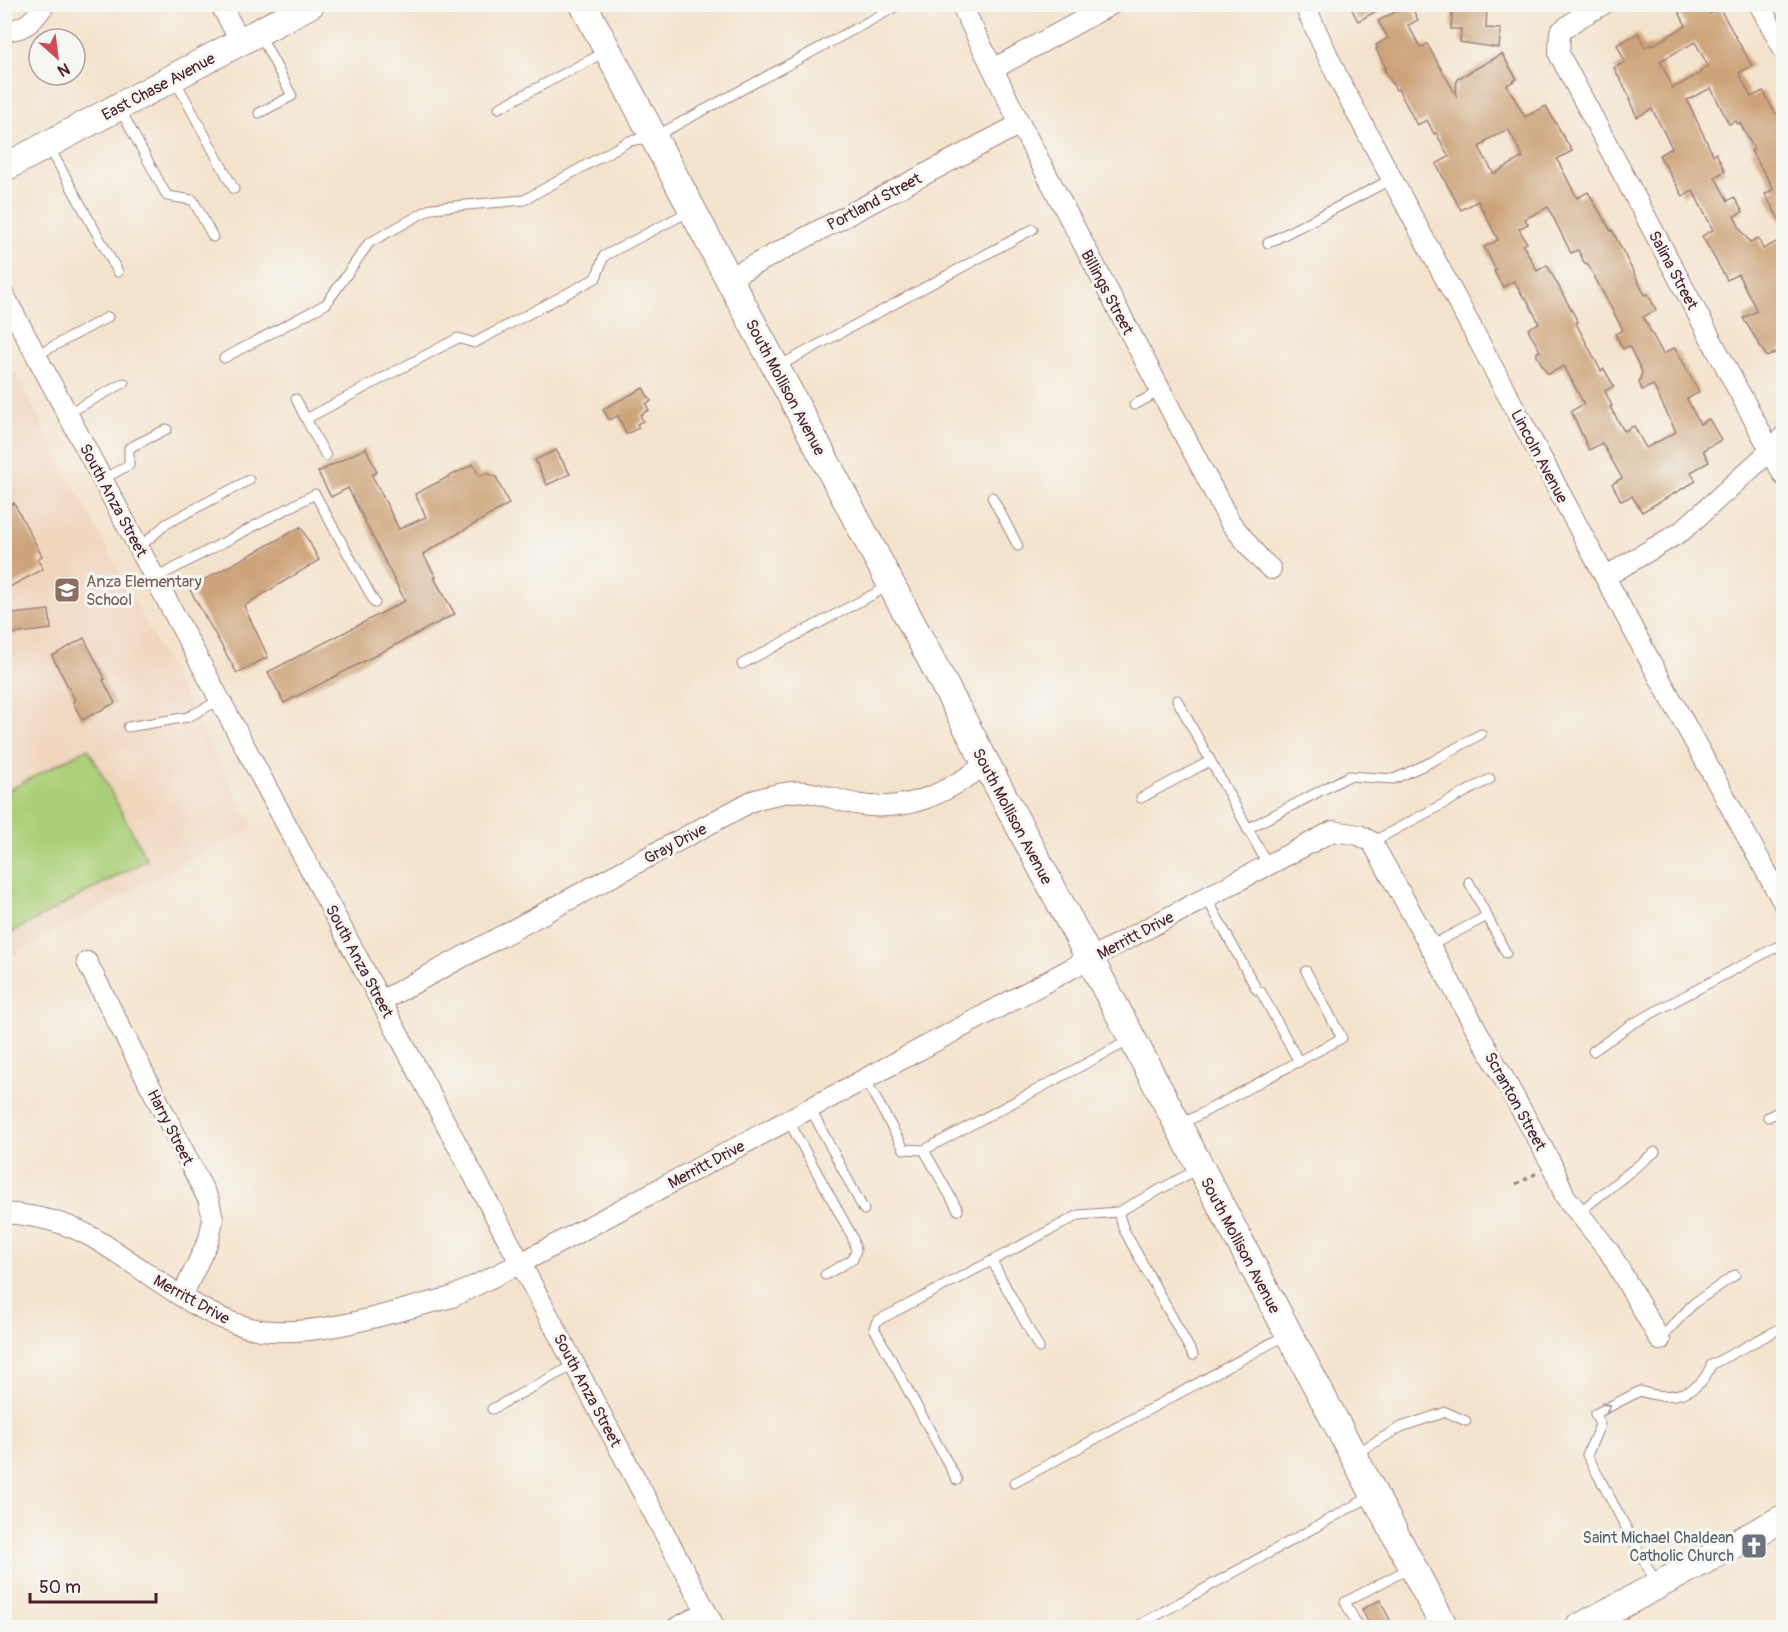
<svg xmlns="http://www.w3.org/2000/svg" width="1788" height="1632" viewBox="0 0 1788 1632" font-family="Pangolin,sans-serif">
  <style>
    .built { fill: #f1d5bd }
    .green { fill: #abcf78; stroke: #7a7752; stroke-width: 1.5 }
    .building { fill: #cda47a; fill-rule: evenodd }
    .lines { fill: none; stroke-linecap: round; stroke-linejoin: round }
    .lane-casing { stroke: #9f817c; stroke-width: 11 }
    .street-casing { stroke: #9f817c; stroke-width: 22 }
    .secondary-casing { stroke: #9f817c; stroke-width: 29 }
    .path { stroke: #9f817c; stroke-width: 3; stroke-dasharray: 4.5 4.5; stroke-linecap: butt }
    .lane { stroke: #fff; stroke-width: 9 }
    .street { stroke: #fff; stroke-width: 20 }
    .secondary { stroke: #fff; stroke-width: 27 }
    .oneway { stroke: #ae9aa0 }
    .labels { text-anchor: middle; stroke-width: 6; stroke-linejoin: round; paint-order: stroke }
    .street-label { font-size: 16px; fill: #4a1f2b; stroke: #f6f6f2 }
    .education-label { font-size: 16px; fill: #785e54; stroke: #f6f6f2; text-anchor: start }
    .worship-label { font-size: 16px; fill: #5b616d; stroke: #f6f6f2; text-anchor: end }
  </style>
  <rect width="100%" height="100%" fill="#f6f6f2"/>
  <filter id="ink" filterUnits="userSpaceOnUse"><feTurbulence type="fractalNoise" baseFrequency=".0167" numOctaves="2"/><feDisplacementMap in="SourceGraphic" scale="12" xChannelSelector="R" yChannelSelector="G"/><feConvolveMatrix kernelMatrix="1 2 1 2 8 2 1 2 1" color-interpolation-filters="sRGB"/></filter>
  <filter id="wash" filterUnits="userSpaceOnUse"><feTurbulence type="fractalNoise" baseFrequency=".008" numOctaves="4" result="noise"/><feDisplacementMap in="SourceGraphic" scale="24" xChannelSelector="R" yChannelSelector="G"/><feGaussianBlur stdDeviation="1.35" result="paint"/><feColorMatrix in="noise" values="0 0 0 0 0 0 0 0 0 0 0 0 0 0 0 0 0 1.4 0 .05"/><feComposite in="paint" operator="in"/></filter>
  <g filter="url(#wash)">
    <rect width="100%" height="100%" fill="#f4e3cc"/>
    <polygon class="built" points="4,352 253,827 5,959 4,959"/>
    <polygon class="green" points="88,748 147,860 5,936 5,792"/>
    <g id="blocks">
      <g class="building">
        <polygon points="1349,4 1390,4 1358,21"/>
        <path d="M1410,4l8,16 -10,5 13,23 6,-4 29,51 1,-16 45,-25 15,25 -10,6 18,32 21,-11 26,45 -15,8 20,39 11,-6 23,39 1,-1 33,65 3,-1 8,16 -13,7 20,37 11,-6 3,3 22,41 -12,7 13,25 9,-5 12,21 -18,10 6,12 -18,10 5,9 -54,31 -10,-16 -11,5 -2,-4 -7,-13 10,-6 -20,-35 -13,7 -18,-39 13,-7 -20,-38 -15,8 -3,-2 -9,-16v-4l3,-1 -12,-22 11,-6 -13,-25h-2l-10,-17 -11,6 -9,-16 2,-1 -12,-23 14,-7 -20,-39 -17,9 -25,-46 13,-7 -13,-24 -2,1 -7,-14 -10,5 -19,-36 -2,1 -12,-21 2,-1 -10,-19 2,-1 -2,-3 12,-7 -10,-17zM1508,129l15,28 -29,17 -15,-27 7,-4 -1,-2zM1548,207l23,46 7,-3 7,14 2,-1 36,67 -8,4 8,15 6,-3 13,26 -3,10 3,8 11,-5 23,47 -30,16 -12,-22 -10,5 -14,-24 2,-1 -7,-15 9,-5 -10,-17 -3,2 -25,-48 2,-1 -31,-57 -10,6 -14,-26 4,-2 -8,-14 9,-5 -3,-5z"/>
        <path d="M1687,4h17l6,10 10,-5 32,57 -13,7 12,24 12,-6 12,22 4,2 5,9v104l-19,-34 9,-5 -23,-38 3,-2 -14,-26 -2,1 -2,-3 -7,3 -18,-36 -24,12 26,55 3,-2 9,18 -10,6 13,24 6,-4 9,15 -9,4 8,16 8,10 8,-4 5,11 21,-11v110l-17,9 -24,-39 14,-7 -19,-37 -11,6 -25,-44 11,-6 -20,-39 -10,5 -24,-41 13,-7 -20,-39 -15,8 -8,-17 2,-1 -17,-31 11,-6 -8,-17 21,-12 7,14 5,-3 1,2 35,-20 -8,-16zM1695,42l13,24 -8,5 1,2 -28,15 -13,-27z"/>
        <polygon points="1453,5 1487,7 1486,28 1501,29 1499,48 1460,42 1461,29 1451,29"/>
        <polygon points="643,388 651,401 646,404 649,410 640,415 643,421 637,424 639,428 626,434 618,416 609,420 603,409"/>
        <polygon points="366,448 377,472 372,475 399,529 426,517 415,494 473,464 479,476 486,473 496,477 509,504 423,554 436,577 434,578 455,614 284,703 268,672 405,601 348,488 331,497 318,472"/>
        <polygon points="556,450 570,474 547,485 535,460"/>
        <polygon points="14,503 42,556 37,559 43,569 4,590 4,508"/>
        <polygon points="301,527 319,560 244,606 268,657 237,673 189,588"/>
        <polygon points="49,610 51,629 4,635 4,615"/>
        <polygon points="84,638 105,679 103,680 115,703 82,720 73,702 75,700 52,656"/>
        <polygon points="1380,1600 1394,1628 1371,1628 1362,1609"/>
      </g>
    </g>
  </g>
  <g filter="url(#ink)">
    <use href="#blocks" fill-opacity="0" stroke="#9f817c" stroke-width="1.5"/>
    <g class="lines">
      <defs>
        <g id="lane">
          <polyline points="175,80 234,189"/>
          <polyline points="499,108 605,52"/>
          <polyline points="120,109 167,196 193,200 213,237"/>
          <polyline points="259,113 292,96 260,35"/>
          <polyline points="49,147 118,272"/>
          <polyline points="1268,243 1392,179"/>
          <polyline points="37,355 108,317"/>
          <polyline points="224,358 326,304 369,243 432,208 524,200 629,141 654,137 901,4"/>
          <polyline points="779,366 1033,229"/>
          <polyline points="296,399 306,419 458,338 474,343 596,278 604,256 690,211"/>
          <polyline points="1134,405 1161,391"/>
          <polyline points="68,413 124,383"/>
          <polyline points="306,419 326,456"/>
          <polyline points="103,479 129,465 129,448 167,429"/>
          <polyline points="992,497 1018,546"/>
          <polyline points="138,546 148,540 166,524 249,480"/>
          <polyline points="156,578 315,494 375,603"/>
          <polyline points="742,664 889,586"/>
          <polyline points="1177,700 1268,865"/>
          <polyline points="128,727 188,717 220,700"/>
          <polyline points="1141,798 1210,761"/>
          <polyline points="1247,829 1349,776 1394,779 1433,761 1481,734"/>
          <polyline points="1372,842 1490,779"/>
          <polyline points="1206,897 1257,990"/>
          <polyline points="1487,916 1506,953"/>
          <polyline points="1430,946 1487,916 1469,882"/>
          <polyline points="1261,992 1299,1062"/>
          <polyline points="1593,1051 1632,1024 1784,943"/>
          <polyline points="865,1079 904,1149 924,1150"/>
          <polyline points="810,1108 864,1210"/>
          <polyline points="1768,1117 1784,1109"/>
          <polyline points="788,1120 852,1236 856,1250 853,1259 825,1275"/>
          <polyline points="1180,1125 1342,1038 1306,971"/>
          <polyline points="958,1210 924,1150 1130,1040"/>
          <polyline points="1118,1212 1124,1230 1193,1355"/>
          <polyline points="1578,1213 1655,1152"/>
          <polyline points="992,1261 1039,1348"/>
          <polyline points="1660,1339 1694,1303 1735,1275"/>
          <polyline points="492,1409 574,1365"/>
          <polyline points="1355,1454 1401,1427 1446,1412 1466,1421"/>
          <polyline points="957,1480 874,1328 877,1321 1079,1215 1118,1212 1198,1169"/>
          <polyline points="1014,1483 1286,1335"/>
          <path d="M1656,1583l-69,-128 13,-30 -5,-11 45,-23c28,10 60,5 71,-26l70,-37 3,4"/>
          <polyline points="1134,1628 1373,1495"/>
          <polyline points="1359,1628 1345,1602 1410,1568"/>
        </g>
        <g id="street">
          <polyline points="220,4 241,42"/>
          <polyline points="961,4 1020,124 1230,522 1259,558 1271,569"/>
          <polyline points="1304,4 1339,80 1643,648 1784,904"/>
          <polyline points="1604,4 1577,19 1560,32 1559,54 1784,476"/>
          <polyline points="1759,4 1784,50"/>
          <path d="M4,30c21,1 30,-10 41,-26"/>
          <polyline points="993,69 1112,4"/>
          <polyline points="729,278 1020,124"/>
          <polyline points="4,295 715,1628"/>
          <polyline points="1605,577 1682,531 1770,451 1784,436"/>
          <polyline points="87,962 209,1201 213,1219 209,1239 182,1296"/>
          <path d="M381,1001l371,-200c16,-5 39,-11 55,-9 18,3 36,10 54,13 49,7 87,-13 125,-41"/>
          <path d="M4,1213c29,2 58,8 84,22 56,30 118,93 184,96 55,3 112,-17 165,-30l15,-4 69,-34 568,-304 244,-128 26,4 13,7 180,323 13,31 44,55 51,89"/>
          <polyline points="676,1628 706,1612"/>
        </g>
        <g id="secondary">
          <polyline points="583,4 1445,1628"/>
          <polyline points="4,168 311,4"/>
          <polyline points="1578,1628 1784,1518"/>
        </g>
      </defs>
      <use href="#lane" class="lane-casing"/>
      <use href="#street" class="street-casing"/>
      <use href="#secondary" class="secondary-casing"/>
      <polyline class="path" points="1516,1184 1537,1173"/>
      <use href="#lane" class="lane"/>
      <use href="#street" class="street"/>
      <use href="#secondary" class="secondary"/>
    </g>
    <defs><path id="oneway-chevron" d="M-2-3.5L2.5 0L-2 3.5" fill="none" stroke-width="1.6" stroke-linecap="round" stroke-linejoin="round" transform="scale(1.5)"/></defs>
    <use class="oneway" href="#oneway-chevron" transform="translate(1607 1407) rotate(-27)"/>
  </g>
  <defs>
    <symbol id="school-square" viewBox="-11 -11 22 22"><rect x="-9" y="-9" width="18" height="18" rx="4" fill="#8d6e63" stroke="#f6f6f2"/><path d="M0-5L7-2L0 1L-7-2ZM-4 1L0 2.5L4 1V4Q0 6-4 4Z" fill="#fff"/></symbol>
    <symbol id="church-square" viewBox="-11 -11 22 22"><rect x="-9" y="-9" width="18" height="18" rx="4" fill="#6b7280" stroke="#f6f6f2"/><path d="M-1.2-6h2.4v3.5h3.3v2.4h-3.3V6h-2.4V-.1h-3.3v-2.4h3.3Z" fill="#fff"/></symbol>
  </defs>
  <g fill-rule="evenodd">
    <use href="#school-square" x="52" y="575" width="30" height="30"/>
    <use href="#church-square" x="1739" y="1531" width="30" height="30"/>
  </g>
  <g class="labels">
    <g class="street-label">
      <text transform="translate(158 86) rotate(-28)" y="6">East Chase Avenue</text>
      <text transform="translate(874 201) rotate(-28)" y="6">Portland Street</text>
      <text transform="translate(1674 270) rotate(62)" y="6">Salina Street</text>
      <text transform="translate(1108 292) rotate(62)" y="6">Billings Street</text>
      <text transform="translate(786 387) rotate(62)" y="6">South Mollison Avenue</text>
      <text transform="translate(1540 456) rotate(62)" y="6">Lincoln Avenue</text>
      <text transform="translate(114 500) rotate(62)" y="6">South Anza Street</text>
      <text transform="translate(1013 816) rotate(62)" y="6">South Mollison Avenue</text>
      <text transform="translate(675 843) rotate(-28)" y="6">Gray Drive</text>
      <text transform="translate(1135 935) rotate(-28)" y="6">Merritt Drive</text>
      <text transform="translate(360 961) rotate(62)" y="6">South Anza Street</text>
      <text transform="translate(1516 1101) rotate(61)" y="6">Scranton Street</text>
      <text transform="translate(171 1127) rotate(63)" y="6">Harry Street</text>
      <text transform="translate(706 1164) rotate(-28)" y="6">Merritt Drive</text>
      <text transform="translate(1241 1245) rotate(62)" y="6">South Mollison Avenue</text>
      <text transform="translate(192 1299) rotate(29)" y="6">Merritt Drive</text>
      <text transform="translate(588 1390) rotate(62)" y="6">South Anza Street</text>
    </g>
    <g class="education-label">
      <text x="86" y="587">Anza Elementary<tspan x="86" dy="18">School</tspan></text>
    </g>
    <g class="worship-label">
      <text x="1734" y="1543">Saint Michael Chaldean<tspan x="1734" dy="18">Catholic Church</tspan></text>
    </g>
  </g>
  <rect width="1788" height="1632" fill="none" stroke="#f6f6f2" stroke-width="24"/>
  <g transform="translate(57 57) rotate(152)"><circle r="28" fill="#f6f6f2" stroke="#b1a0a2" stroke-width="1.5"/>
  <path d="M0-4.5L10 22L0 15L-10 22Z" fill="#d1495b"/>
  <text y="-9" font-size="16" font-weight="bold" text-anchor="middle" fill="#4a1f2b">N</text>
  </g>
  <path d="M30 1593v9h126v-9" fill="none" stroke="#4a1f2b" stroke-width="3"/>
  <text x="39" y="1593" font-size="18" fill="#4a1f2b" stroke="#f6f6f2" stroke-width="4.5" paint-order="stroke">50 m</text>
</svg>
